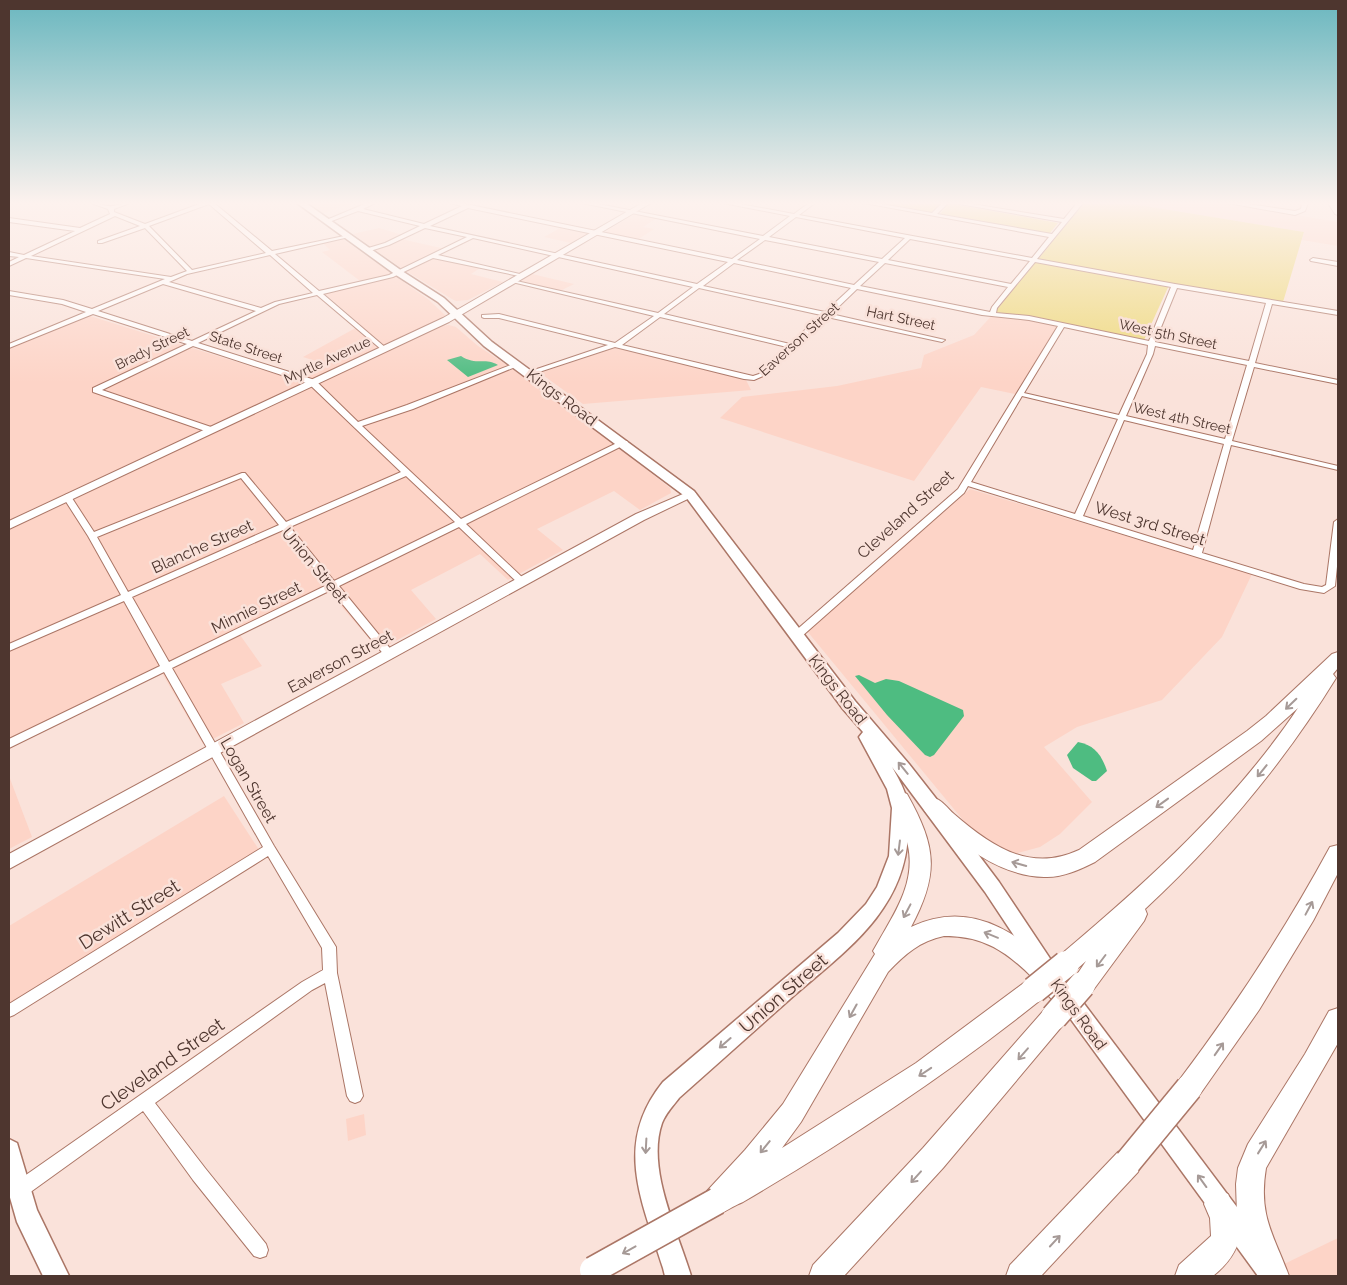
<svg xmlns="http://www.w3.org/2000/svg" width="1347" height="1285" viewBox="0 0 1347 1285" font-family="Raleway,sans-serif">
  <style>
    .built { fill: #fdd4c7 }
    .green { fill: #edd878 }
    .water { fill: #4ebc81 }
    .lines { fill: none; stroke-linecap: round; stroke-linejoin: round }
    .street-casing { stroke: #ab7666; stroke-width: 2 }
    .secondary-casing { stroke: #ab7666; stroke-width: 2 }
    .primary-casing { stroke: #ab7666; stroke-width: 3 }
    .highway-casing { stroke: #ab7666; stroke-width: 2 }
    .street { fill: #fff; fill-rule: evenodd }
    .secondary { fill: #fff; fill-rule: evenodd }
    .primary { fill: #fff; fill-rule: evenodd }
    .highway { fill: #fff; fill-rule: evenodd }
    .highway-bridge-casing { stroke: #ab7666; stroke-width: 29; stroke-linecap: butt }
    .highway-bridge { stroke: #fff; stroke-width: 26 }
    .oneway { stroke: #a69a97 }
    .labels { text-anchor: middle; stroke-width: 5; stroke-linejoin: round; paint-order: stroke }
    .far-street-label { font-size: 14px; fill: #4e362f; stroke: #fae2da }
    .street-label { font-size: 16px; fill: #4e362f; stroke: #fae2da }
    .near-street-label { font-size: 19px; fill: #4e362f; stroke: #fae2da }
  </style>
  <rect width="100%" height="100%" fill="#fae2da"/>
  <g class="built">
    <polygon points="309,203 354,203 323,213"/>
    <polygon points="1127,203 1224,203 1338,222 1338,246 1302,240 1304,232"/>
    <polygon points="635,214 657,218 643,227 654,229 637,240 603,233"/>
    <polygon points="562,227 589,233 571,243 544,237"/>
    <polygon points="379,228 406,236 401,239 450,250 436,257 480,268 471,274 503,282 468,300 456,301 452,299 401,268 353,234"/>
    <polygon points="343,239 429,300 446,316 9,520 9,348 87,315 288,378 319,362 303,357 361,325 324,293 364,284 322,252 330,250 323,243"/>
    <polygon points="532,274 574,284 558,292 517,283"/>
    <polygon points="995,312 1060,323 1015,394 981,387 914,481 720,418 742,397 837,386 921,368 924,355 974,335"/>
    <polygon points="449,325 456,327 478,346 507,365 619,448 670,488 671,493 640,510 614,491 537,529 563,550 508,580 480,554 411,590 436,619 379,650 329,592 240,635 262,666 221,684 244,723 203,744 162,673 9,749 9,530 440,326"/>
    <polygon points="617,347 746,380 751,390 583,404 540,373"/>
    <polygon points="970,489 1252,574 1222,637 1162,700 1077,727 1044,747 1092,802 1060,834 1040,847 1007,856 977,837 807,631"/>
    <polygon points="9,776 32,837 9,849"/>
    <polygon points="224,796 265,859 9,1018 9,926"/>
    <polygon points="364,1114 366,1135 348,1141 346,1119"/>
    <polygon points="1338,1238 1338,1276 1290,1276 1282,1265"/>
  </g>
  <g class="green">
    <polygon points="875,203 941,203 932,212 928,212"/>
    <polygon points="1084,203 1127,203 1304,232 1283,302 1170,283 1144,340 1033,317 995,312"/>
    <polygon points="948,204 954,204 1058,223 1050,233 1047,233 940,214"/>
  </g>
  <g class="water">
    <path d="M461,356c15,10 24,1 37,9l-30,12 -21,-17z"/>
    <polygon points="859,675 875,683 886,679 899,681 963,710 964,716 934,755 930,757 925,755 887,715 855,676"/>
    <path d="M1078,742c17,3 24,14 29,29l-11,10h-4l-19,-13 -6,-13z"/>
  </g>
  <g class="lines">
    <defs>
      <g id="street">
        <path d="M91,203c7,0 15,4 22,3 6,-1 10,-3 17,-3l-16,6v3l31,12 57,-21h12l58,48 77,-16v2l-74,17 44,37 70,-16 78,-38 -42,-9 -36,17 -22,7 -2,-1v-2l20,-6 35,-17 -62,-15 -29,11 -5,-1 43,-18h8l-12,6 61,15 38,-18 -12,-3h11l271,56 28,-20 -178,-36h11l170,33 27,-20 -67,-13h12l59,11 15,-11h6l-16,12 233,43 17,-21 -185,-34h12l56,10 10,-10h6l-11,11 115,20 10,-12 -108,-19h12l98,16 13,-16h6l-46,56 138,25 163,27v4l-66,-11 -17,59 83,17v4l-84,-17 -22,74 106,25v4l-107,-25 -29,108 102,31 18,3 4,-2 8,-63 4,-3v38l-3,29 -11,7 -24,-4 -332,-103 -4,7 -163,144h-8l-1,-2 1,-2 165,-144 100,-163 -29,-6 -47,-5 -125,-26 -26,25 114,26 -3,2 -115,-25 -64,59 -9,4 -10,-1 -129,-32 -85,28 -4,-2 2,-1 80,-27 -109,-27h-15l-2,-1v-2l17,-1 116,29 39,-27 -142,-34v-2l146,33 35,-26 -220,-49 -35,17 86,20v2l-91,-19 -40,19 -70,17 63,54v2h-4l-65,-55 -38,9 -81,39 117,37 43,42 49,-17 109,-42h4v2l-107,44 -51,17 99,93 160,-78h6l1,2 -162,81 59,56 2,2 -2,2h-6l-60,-57 -120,59 54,66 1,2 -1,2h-8l-54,-66 -159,78 102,178 62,101 1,26 26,123 -3,5 -5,2 -5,-2 -3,-5 -22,-113 -13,7 -157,113 50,65 61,76 2,6 -2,6 -6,2 -6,-2 -61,-76 -50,-69 -118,85 -6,2 -6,-2 -2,-6 2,-6 289,-202 21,-12 -1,-22 -54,-92 -254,159 -5,2v-13l254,-157 -99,-175 -155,76v-9l151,-73 -36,-65 -115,50v-7l112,-49 -33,-59 -25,-39 4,-3 3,1 24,37 148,-59h3l41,49 115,-50 -92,-88 -116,-38 -91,44 112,38v4h-6l-115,-40v-4l94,-44 -94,-30 -84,34v-4l77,-32 -24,-8 -53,-9v-4l54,9 29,9 73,-30 -139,-21 -17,8v-4l10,-5 -10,-1v-4l15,3 51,-24 -66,-9v-4l71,10 30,-14 -2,-5zM209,204l57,49 -74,17 -43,-44zM468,208l260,54 -31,22 -267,-58zM115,216l25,10 -42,15v2h4l43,-15 42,43 -16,6 -140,-21zM796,217l109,21 -23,21 -113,-22zM910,239l120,22 -19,23 -123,-24zM765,240l114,22 -25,23 -117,-25zM270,255l43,38 -38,9 -14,6 -92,-26 18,-8zM1035,262l136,25 -22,54 -120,-25 -33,-3 1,-5zM734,263l117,25 -26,24 -122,-26zM885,263l123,24 -16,20 -2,5 -130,-26zM163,284l93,27 -64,30 -94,-30zM699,288l122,27 -31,29 -126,-30zM1177,288l89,15 -17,58 -94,-19zM660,317l127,30 -28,27 -6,2 -131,-31zM1064,327l84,18 -1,9 -28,61 -95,-22zM1155,346l92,19 -22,74 -99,-23 27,-62zM1022,396l96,23 -43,95 -104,-32zM1124,420l100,24 -31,106 -110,-34zM406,476l49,46 -121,59 -44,-54zM241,478l38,47 -151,67 -31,-55zM283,530l44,55 -158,77 -37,-65z"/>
        <polygon points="1228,203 1241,203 1295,211 1301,209 1302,203 1308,203 1305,211 1295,215"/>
        <polygon points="1313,258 1338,262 1338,266 1311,261 1310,260"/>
      </g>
      <g id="secondary">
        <polygon points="642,203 651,203 449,322 9,529 9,521 443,318"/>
        <polygon points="690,491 694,492 696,494 694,496 644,520 9,869 9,854 636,514"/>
      </g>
      <g id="primary">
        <path d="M297,203h9l96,68 42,27 48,44 202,149 161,210 54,63 29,37 61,81 58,87 -3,6 -7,3 -7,-3 -55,-83 -93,-125c16,28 18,35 16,68 -4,77 -64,117 -118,164 -37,33 -74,66 -111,99 -6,8 -13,15 -17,25 -16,46 16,109 29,153h-26l-2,-8c-21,-67 -50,-124 0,-186l175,-149 28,-29 11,-17 12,-31 3,-48 -5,-19 -28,-52 4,-5 -20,-23 -157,-212 -202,-151 -46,-44 -42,-27z"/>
        <polygon points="1066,987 1073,989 1282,1267 1286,1276 1258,1276 1059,1003 1056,996 1059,989"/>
        <polygon points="9,1139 17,1143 37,1210 69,1276 43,1276 17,1222 9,1194"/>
      </g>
      <g id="highway">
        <polygon points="1328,203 1337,203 1338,215 1335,214"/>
        <path d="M1338,652v16l-5,6 3,4c-53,86 -117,162 -191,231l2,5 -3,7 -53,72 -9,3 -4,-2 2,5 -3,8 -9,3 -9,-3 -14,-15 -2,6c-95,76 -195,142 -300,204 -10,4 -16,9 -26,13l-10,-4 -4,-10 4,-10 38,-41 38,-46 92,-150 -2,-3 4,-7c17,-30 39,-61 31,-98 -3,-16 -12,-31 -18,-47l3,-5 7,-3 7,3c29,52 33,79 4,133 65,-31 116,12 159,58l16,-24c-9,8 -15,15 -28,10l-4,-7 4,-7c88,-74 176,-153 240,-249l-37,33 -166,121c-16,8 -33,16 -51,15 -38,-1 -71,-23 -98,-47 -9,-7 -19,-14 -24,-24l3,-6c2,0 5,-2 7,-2 9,0 16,11 22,16 37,32 76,59 125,36l168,-119 19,-15 66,-62zM944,936c40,0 62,15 90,43l-9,3 -109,81 -134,85 19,-26 87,-150c17,-18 32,-31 56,-36z"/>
        <path d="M1338,845v28l-25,48 -54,89 -61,87 -9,4 -9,-4 -4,-9 4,-9c56,-74 106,-151 150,-232z"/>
        <polygon points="1054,1006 1063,1009 1066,1017 1063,1025 943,1168 844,1276 809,1276 813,1265 923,1148 1045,1009"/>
        <path d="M1338,1008v35l-72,125c-8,48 8,67 23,108h-30l-18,-47c-2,21 -13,35 -28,47h-38l4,-11 32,-29 -1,-18 -6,-14 4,-10 10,-4 10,4 9,21 -1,-31 2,-16 10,-24 57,-90 24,-43z"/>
        <polygon points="1128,1148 1138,1152 1142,1162 1138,1172 1041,1276 1006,1276 1010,1265 1118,1152"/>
      </g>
    </defs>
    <use href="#street" class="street-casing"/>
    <use href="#secondary" class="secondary-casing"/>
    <use href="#primary" class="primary-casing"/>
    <use href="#highway" class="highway-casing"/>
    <use href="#street" class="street"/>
    <use href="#secondary" class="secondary"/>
    <use href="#primary" class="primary"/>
    <use href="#highway" class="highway"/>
    <defs>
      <g id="highway-bridge">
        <polyline points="1034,990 1066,964"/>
        <polyline points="1054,1017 1082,985"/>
        <polyline points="1128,1162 1189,1088"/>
        <polyline points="593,1270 717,1201"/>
      </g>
    </defs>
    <use href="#highway-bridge" class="highway-bridge-casing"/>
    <use href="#highway-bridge" class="highway-bridge"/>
  </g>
  <defs><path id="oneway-shaft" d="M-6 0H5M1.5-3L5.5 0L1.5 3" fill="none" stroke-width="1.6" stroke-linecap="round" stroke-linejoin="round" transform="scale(1.25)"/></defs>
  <g class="oneway">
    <use href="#oneway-shaft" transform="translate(1291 704) rotate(136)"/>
    <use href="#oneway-shaft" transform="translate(903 768) rotate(-129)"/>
    <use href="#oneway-shaft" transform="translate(1262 771) rotate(129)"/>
    <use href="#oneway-shaft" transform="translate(1162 803) rotate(144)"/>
    <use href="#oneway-shaft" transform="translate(899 848) rotate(97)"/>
    <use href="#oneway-shaft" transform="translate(1019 864) rotate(-164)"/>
    <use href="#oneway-shaft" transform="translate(1309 908) rotate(-62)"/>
    <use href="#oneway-shaft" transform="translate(907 911) rotate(118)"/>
    <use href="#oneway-shaft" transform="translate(991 935) rotate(-158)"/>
    <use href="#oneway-shaft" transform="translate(1101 961) rotate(127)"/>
    <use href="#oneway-shaft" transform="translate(853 1011) rotate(119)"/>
    <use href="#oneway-shaft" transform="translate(725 1043) rotate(139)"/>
    <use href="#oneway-shaft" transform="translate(1219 1049) rotate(-55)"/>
    <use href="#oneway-shaft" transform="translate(1023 1054) rotate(131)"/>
    <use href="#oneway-shaft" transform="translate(925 1072) rotate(146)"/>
    <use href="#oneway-shaft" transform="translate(646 1146) rotate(93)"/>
    <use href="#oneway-shaft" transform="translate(765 1147) rotate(129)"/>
    <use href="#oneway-shaft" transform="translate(1262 1147) rotate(-58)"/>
    <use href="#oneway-shaft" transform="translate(916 1177) rotate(132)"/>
    <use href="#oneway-shaft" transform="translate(1202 1181) rotate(-126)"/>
    <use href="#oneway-shaft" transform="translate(1055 1241) rotate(-47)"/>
    <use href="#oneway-shaft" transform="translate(629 1250) rotate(151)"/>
  </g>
  <linearGradient id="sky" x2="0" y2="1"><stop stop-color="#6ab7bf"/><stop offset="0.53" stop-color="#fdf2ee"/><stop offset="1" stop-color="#fdf2ee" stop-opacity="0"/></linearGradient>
  <rect width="1347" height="383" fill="url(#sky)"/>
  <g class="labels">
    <g class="far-street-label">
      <text transform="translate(901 318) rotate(12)" y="5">Hart Street</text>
      <text transform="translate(1168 334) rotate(12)" y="5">West 5th Street</text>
      <text transform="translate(799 339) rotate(-42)" y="5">Eaverson Street</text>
      <text transform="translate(246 347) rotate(18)" y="5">State Street</text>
      <text transform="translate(152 348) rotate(-26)" y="5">Brady Street</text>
      <text transform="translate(327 360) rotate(-25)" y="5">Myrtle Avenue</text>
      <text transform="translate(1182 418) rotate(13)" y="5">West 4th Street</text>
    </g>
    <g class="street-label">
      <text transform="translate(562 397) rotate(37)" y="6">Kings Road</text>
      <text transform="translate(905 514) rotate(-42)" y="6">Cleveland Street</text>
      <text transform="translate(1150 523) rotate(17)" y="6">West 3rd Street</text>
      <text transform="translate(202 546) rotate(-24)" y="6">Blanche Street</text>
      <text transform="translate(315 565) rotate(50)" y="6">Union Street</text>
      <text transform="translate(256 607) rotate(-26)" y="6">Minnie Street</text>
      <text transform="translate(340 661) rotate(-28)" y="6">Eaverson Street</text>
      <text transform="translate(838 689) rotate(52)" y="6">Kings Road</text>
      <text transform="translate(249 780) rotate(60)" y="6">Logan Street</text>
      <text transform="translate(1079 1014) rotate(54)" y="6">Kings Road</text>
    </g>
    <g class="near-street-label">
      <text transform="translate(129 914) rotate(-32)" y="7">Dewitt Street</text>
      <text transform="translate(783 993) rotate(-41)" y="7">Union Street</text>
      <text transform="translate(162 1064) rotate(-35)" y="7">Cleveland Street</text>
    </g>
  </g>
  <rect width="1347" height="1285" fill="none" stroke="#4e362f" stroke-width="20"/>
</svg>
